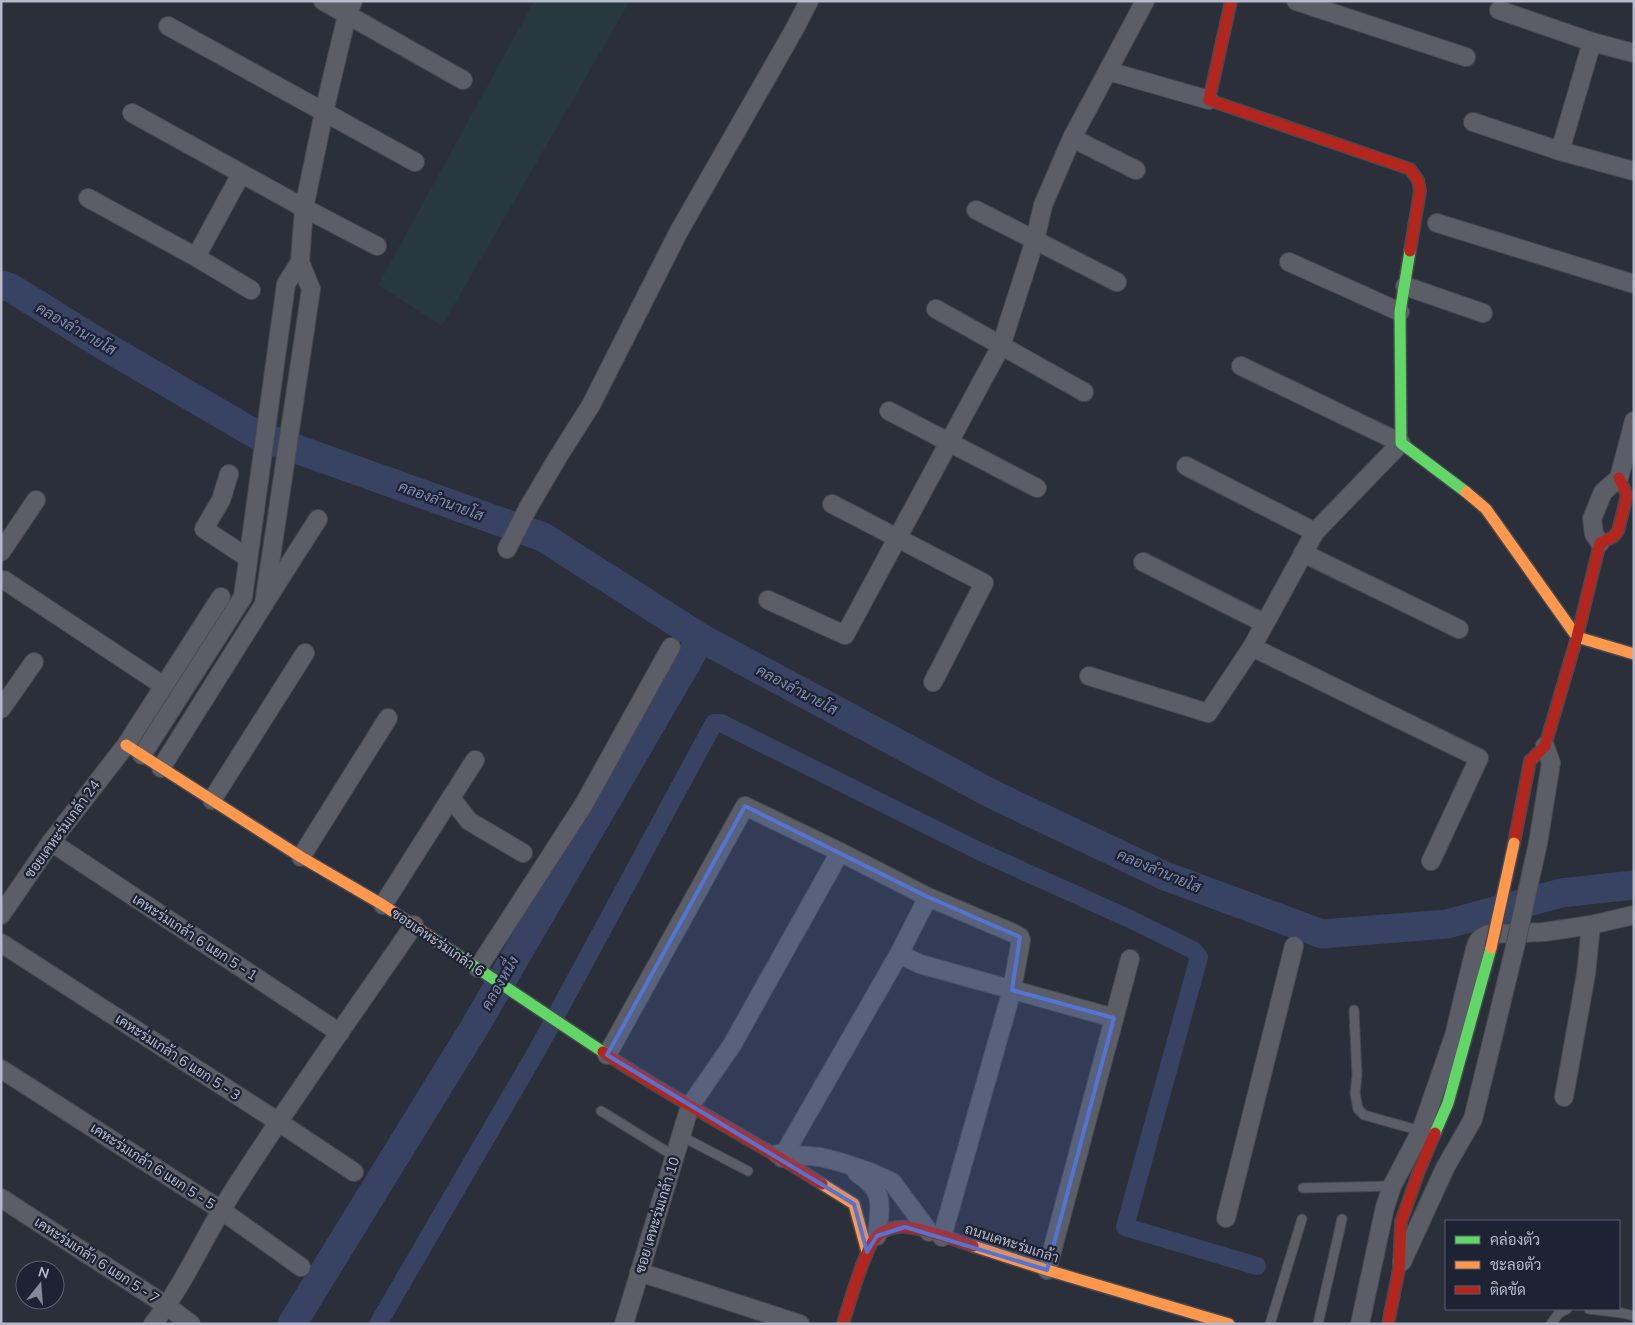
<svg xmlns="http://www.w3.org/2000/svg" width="1635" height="1325" viewBox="0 0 1635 1325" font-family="Mulish,Sarabun,sans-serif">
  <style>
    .green { fill: #28383f }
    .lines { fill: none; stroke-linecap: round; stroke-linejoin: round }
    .canal { stroke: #384262; stroke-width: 18 }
    .river { stroke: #384262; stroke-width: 29 }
    .lane-casing { stroke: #474a52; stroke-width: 11 }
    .street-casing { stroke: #474a52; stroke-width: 20 }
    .fast-casing { stroke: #474a52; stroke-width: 14 }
    .slow-casing { stroke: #474a52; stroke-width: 14 }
    .jam-casing { stroke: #474a52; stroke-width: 14 }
    .lane { stroke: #5b5e67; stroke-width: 9 }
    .street { stroke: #5b5e67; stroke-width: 18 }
    .fast { stroke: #63d668; stroke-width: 11 }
    .slow { stroke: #ff974d; stroke-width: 11 }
    .jam { stroke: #b3261e; stroke-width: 11 }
    .street-bridge-casing { stroke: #474a52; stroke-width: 20; stroke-linecap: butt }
    .slow-bridge-casing { stroke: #474a52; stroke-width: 14; stroke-linecap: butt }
    .street-bridge { stroke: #5b5e67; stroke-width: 18 }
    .slow-bridge { stroke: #ff974d; stroke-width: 11 }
    .marked { fill: #5374d3; fill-opacity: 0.2; stroke: #5374d3; stroke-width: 4; stroke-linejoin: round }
    .labels { text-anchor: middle; stroke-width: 4.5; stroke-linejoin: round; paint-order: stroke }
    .street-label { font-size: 14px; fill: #b6baca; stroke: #1e2334 }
    .water-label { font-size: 15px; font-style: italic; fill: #7e8bb1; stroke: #1e2334 }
  </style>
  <rect width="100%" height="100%" fill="#2b2f39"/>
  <polygon class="green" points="534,1 630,1 442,326 378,285"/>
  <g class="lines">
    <polyline class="canal" points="378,1324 539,1047 714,723 721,723 983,853 1130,919 1193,950 1199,957 1125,1227 1257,1266"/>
    <g class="river">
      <polyline points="1,285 11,288 101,344 257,435 543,537 701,638 994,795 1165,876 1322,934 1447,924 1561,893 1634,885"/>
      <polyline points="292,1324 474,1028 701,638"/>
    </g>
    <defs>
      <g id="lane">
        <polyline points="1354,1010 1357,1076 1355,1093 1358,1109 1364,1115 1421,1131"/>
        <polyline points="601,1111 674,1156"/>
        <polyline points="681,1136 748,1171"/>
        <polyline points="1303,1188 1392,1186"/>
        <polyline points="1589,1309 1622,1313 1634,1316"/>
        <polyline points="1270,1324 1302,1219"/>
        <polyline points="1318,1324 1342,1219"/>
        <polyline points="1551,1324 1559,1313 1567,1309"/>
      </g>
      <g id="street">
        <polyline points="323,1 463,80"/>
        <polyline points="1296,1 1466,57"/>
        <polyline points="1499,10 1592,42 1634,53"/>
        <polyline points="168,26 415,162"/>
        <polyline points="1108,71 1209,100"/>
        <polyline points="132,113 304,208 377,246"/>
        <polyline points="1473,122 1560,151 1634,171"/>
        <polyline points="1072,138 1136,170"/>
        <polyline points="1560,151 1592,42"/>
        <polyline points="88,198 196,257 251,290"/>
        <polyline points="976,210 1117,282"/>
        <polyline points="1437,223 1634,284"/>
        <polyline points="196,257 241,174"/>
        <polyline points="1289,262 1400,312"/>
        <polyline points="1405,286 1483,313"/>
        <polyline points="936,309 1084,392"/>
        <polyline points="889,411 1037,488"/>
        <polyline points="1186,466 1315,532"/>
        <polyline points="229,474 221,500 204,529 248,558"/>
        <polyline points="832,504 984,583 933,682"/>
        <polyline points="1600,543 1594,534 1592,519 1603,492 1619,478 1634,421"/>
        <polyline points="507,549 528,508 558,457 591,405 678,233 794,30 809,1"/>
        <polyline points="1,552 36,500"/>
        <polyline points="1303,553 1459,629"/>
        <polyline points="1143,562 1264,623"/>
        <polyline points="4,580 164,686"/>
        <polyline points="267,599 318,519"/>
        <polyline points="768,600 845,635 1001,346 1035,240 1043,205 1072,138 1145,1"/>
        <polyline points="1252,647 1479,758 1431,861"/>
        <polyline points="1089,676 1208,713 1252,647 1315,532 1401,443 1241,366"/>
        <polyline points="1,709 34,662"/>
        <polyline points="142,755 243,597 286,284 300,262"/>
        <polyline points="161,768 264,604 311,289 300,262 304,208 324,112 347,15 353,1"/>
        <polyline points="451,798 469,821 523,853"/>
        <polyline points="212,800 305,653"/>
        <polyline points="51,842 340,1033"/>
        <polyline points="1538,843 1551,763 1545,746"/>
        <polyline points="301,857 388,718"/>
        <polyline points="928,897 1013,933 1020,937 1021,940 1012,990 942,1237"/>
        <polyline points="383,905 475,760"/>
        <polyline points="1,915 51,842 126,745 221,597"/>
        <polyline points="1591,925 1634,915"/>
        <polyline points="1,943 277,1121 354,1172"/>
        <polyline points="899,954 920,964 1114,1018"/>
        <polyline points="478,968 584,804 671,647"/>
        <polyline points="607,1055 745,806 840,852 928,897 899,954 782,1158"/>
        <polyline points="1,1069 221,1210 301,1267"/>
        <polyline points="777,1154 785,1154 820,1157 840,1162 870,1172 892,1182 929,1232"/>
        <path d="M857,1173c29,18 23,33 20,63"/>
        <polyline points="1,1198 167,1306 191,1324"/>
        <polyline points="1226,1218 1294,946"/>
        <polyline points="1402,1262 1445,1168 1473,1119 1515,947"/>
        <polyline points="1047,1270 1130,959"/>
        <polyline points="639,1272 800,1324"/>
        <path d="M153,1324c33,-42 53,-92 82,-136 57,-89 119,-176 179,-263"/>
        <polyline points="624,1324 690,1106 732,1045 840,852"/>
        <path d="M1360,1324l25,-117 7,-21 29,-55 33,-95 21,-87c3,-9 5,-12 14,-15l55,-2 47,-7 -5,49 -22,123"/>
      </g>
      <g id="fast">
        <polyline points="1410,251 1400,312 1401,443 1466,492"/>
        <polyline points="432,938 603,1052"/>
        <polyline points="1435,1133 1448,1103 1491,948"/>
      </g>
      <g id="slow">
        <polyline points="1466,492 1486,509 1577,637 1634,654"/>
        <polyline points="126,745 301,857 383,905 432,938"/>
        <polyline points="822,1184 854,1204 867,1252"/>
        <polyline points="973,1246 1047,1270 1229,1324"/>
      </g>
      <g id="jam">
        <polyline points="1231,1 1209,100 1410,169 1418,180 1420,191 1410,251"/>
        <polyline points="1514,843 1530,761 1545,746 1577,637 1600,543 1613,537 1618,531 1627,495 1619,478"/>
        <path d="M603,1052c71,48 148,86 219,132"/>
        <path d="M843,1324c6,-19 22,-78 35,-89 8,-6 19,-9 29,-8 23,3 45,12 66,19"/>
        <polyline points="1388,1324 1399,1269 1401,1222 1419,1171 1435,1133"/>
      </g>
    </defs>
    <use href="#lane" class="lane-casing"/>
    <use href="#street" class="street-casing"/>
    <use href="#fast" class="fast-casing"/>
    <use href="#slow" class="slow-casing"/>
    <use href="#jam" class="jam-casing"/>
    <use href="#lane" class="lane"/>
    <use href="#street" class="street"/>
    <use href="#fast" class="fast"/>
    <use href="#slow" class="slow"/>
    <use href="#jam" class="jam"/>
    <defs>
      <polyline id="street-bridge" points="1515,947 1538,843"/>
      <polyline id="slow-bridge" points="1491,948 1514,843"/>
    </defs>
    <use href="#street-bridge" class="street-bridge-casing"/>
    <use href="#slow-bridge" class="slow-bridge-casing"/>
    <use href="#street-bridge" class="street-bridge"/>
    <use href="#slow-bridge" class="slow-bridge"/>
  </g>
  <path class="marked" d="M745,806l183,91 92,40 -8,53 102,28 -67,252 -142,-43 -28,9 -10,16 -13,-48 -247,-149z"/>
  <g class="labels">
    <g class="street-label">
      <text transform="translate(62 829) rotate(-54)" y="5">ซอยเคหะร่มเกล้า 24</text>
      <text transform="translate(195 937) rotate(33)" y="5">เคหะร่มเกล้า 6 แยก 5 - 1</text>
      <text transform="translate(438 942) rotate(34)" y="5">ซอยเคหะร่มเกล้า 6</text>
      <text transform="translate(178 1057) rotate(33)" y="5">เคหะร่มเกล้า 6 แยก 5 - 3</text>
      <text transform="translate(153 1166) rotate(33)" y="5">เคหะร่มเกล้า 6 แยก 5 - 5</text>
      <text transform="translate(657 1215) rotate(-73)" y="5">ซอย เคหะร่มเกล้า 10</text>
      <text transform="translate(1012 1243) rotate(18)" y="5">ถนนเคหะร่มเกล้า</text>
      <text transform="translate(97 1260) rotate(33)" y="5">เคหะร่มเกล้า 6 แยก 5 - 7</text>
    </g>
    <g class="water-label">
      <text transform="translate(76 329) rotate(30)" y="5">คลองลำนายโส</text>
      <text transform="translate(441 501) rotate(20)" y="5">คลองลำนายโส</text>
      <text transform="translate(797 690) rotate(28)" y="5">คลองลำนายโส</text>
      <text transform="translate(1159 871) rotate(23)" y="5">คลองลำนายโส</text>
      <text transform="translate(500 983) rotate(-60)" y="5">คลองหนึ่ง</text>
    </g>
  </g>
  <rect width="1635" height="1325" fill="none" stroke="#b6baca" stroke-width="5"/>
  <rect x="1445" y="1220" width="175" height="90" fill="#1e2334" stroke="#5b5f70"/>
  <rect x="1455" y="1236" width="25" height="8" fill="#63d668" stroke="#5b5f70"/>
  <text x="1490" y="1245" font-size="15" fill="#b6baca">คล่องตัว</text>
  <rect x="1455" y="1261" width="25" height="8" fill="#ff974d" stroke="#5b5f70"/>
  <text x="1490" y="1270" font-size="15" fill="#b6baca">ชะลอตัว</text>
  <rect x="1455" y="1286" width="25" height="8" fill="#b3261e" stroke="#5b5f70"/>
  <text x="1490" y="1295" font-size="15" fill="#b6baca">ติดขัด</text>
  <g transform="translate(40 1285) rotate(17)"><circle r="24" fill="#1e2334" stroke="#5b5f70"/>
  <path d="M0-4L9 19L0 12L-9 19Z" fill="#858997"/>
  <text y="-8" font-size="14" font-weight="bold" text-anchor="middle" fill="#b6baca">N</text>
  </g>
</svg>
